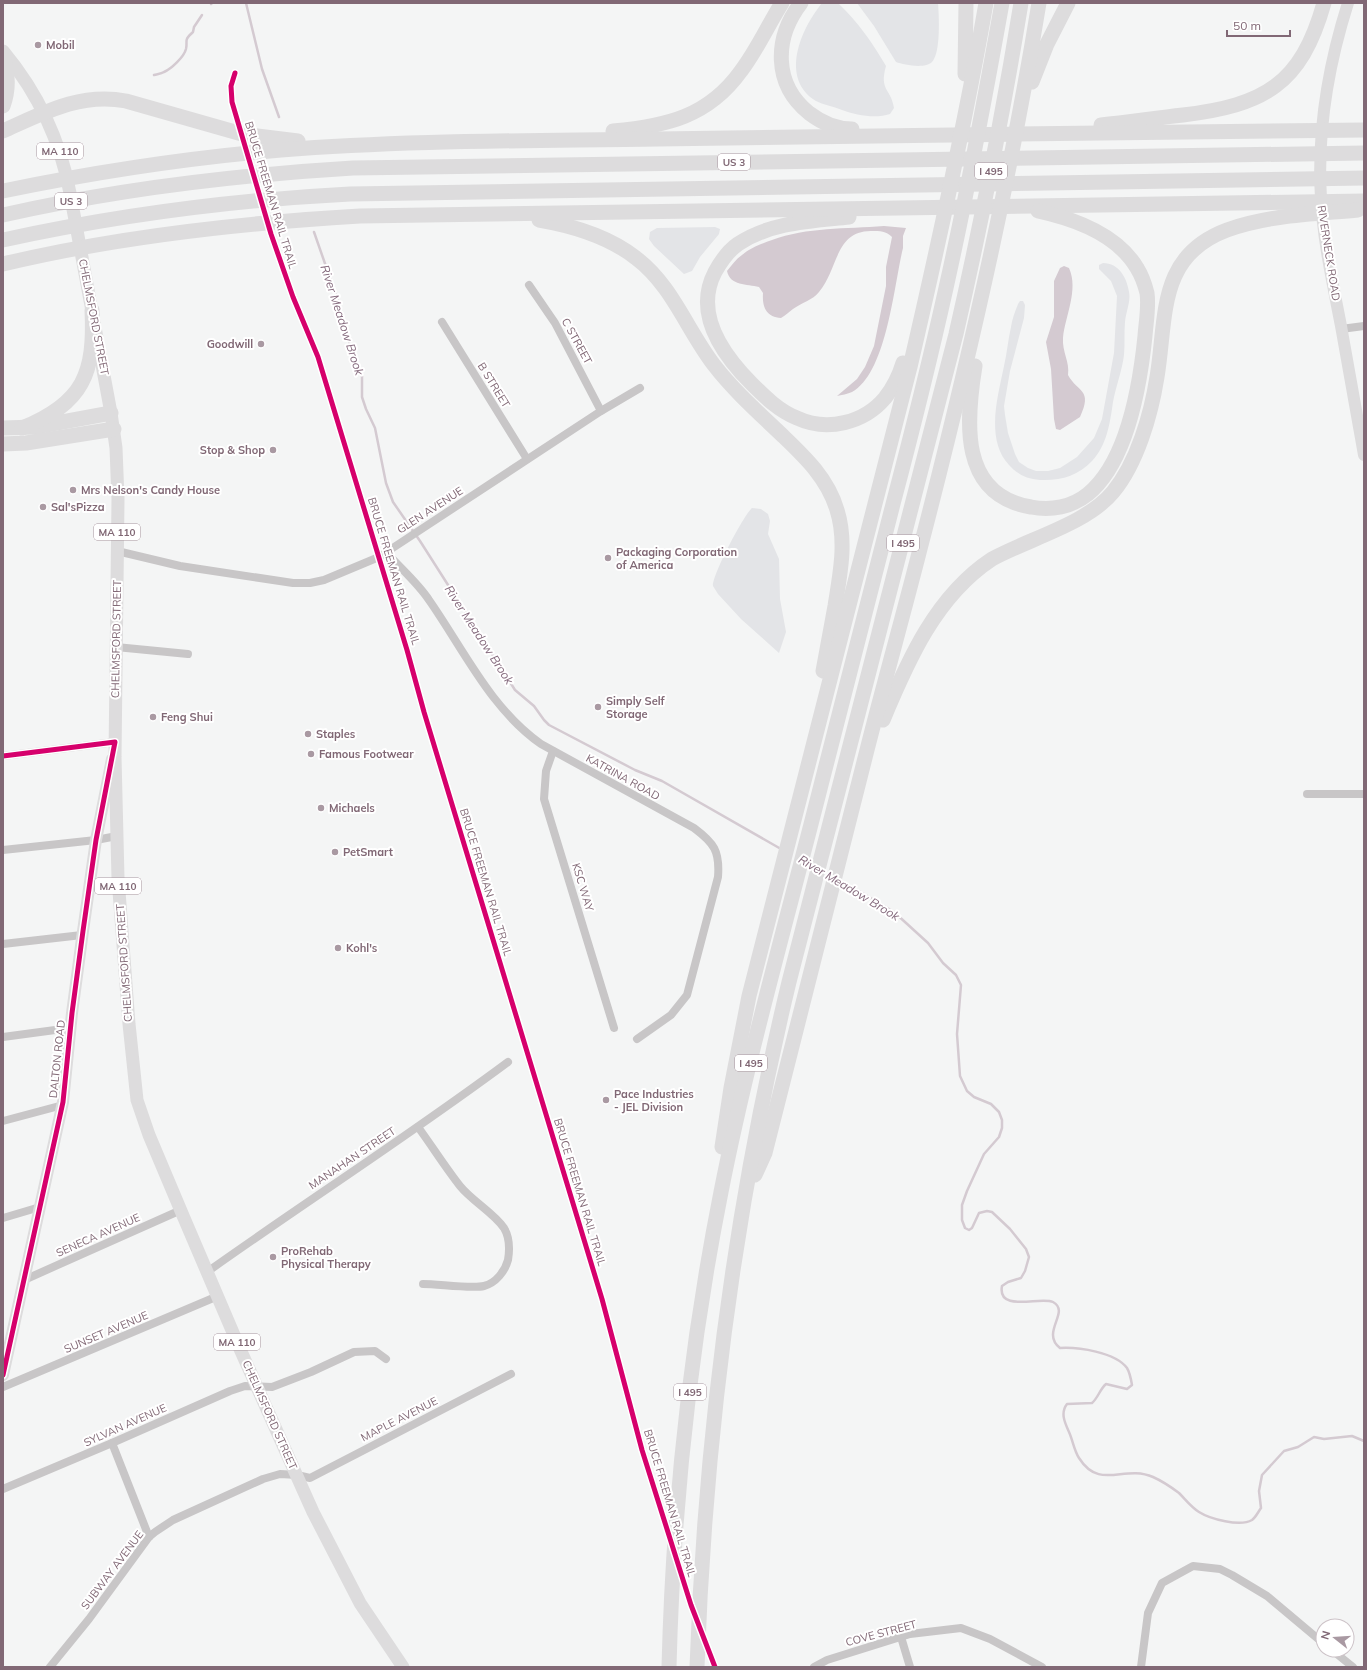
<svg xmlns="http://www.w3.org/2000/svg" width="1367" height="1670" viewBox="0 0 1367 1670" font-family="Mulish,sans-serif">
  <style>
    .green { fill: #e3e4e7 }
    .water { fill: #d4cad1 }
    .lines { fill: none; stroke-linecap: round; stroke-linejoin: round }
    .stream { stroke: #d4cad1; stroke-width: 2.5 }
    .street { stroke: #c8c6c7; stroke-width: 8 }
    .secondary { stroke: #dddcdd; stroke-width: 12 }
    .primary { stroke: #dddcdd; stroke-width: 13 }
    .highway { stroke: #dddcdd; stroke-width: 15 }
    .cycleway-casing { stroke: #fff; stroke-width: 8 }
    .cycleway { stroke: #d6006c; stroke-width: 5 }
    .poi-dot { fill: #a999a2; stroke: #fff; stroke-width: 1.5 }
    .labels { text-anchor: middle; stroke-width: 4; stroke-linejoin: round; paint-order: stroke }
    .shield { fill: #fff; stroke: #a7959e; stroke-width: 1 }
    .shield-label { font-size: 10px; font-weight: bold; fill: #816875 }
    .poi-label { font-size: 11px; font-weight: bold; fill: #816875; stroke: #fff; text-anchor: start }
    .street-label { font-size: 11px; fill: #816875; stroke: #fff }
    .water-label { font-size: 12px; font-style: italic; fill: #84697c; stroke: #fff }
  </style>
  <rect width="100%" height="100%" fill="#f4f5f5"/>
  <g class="green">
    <path d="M822,3h16c20,19 34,39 48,63 -7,25 5,22 8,42l-4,6c-15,5 -34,1 -48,-4 -9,-4 -19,-5 -26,-9 -37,-23 -15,-72 6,-98z"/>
    <path d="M857,3h81c1,12 3,50 -6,59 -7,7 -28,3 -36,0l-22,-36z"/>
    <polygon points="715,227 720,229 719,234 700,257 692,271 684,274 654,246 649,239 650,232 657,228"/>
    <path d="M1103,263c16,0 24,15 26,29 2,9 -3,20 -4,30 -1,11 0,22 -1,33 -2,16 -8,31 -11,47 -3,21 -6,43 -21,59 -14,15 -32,20 -52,19 -13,-1 -22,-5 -31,-15 -24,-26 -11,-69 -5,-99 3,-13 4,-26 7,-39 1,-8 4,-15 7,-23l2,-3h3l2,4 -1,13 -14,53 -6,35 1,9 3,18 7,21 4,8 9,6 8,3h12l12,-3 17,-11 17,-19 8,-19 12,-66 3,-57 -6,-15 -12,-12v-4z"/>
    <path d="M752,508l9,1 7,5 2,7 -2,13 11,25 1,40 6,33 -7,21 -38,-34 -23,-25 -5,-8c-1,-10 30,-70 39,-78z"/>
  </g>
  <g class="water">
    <path d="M884,226l22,2 -3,8v12c-9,36 -16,125 -51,144 -4,2 -11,3 -15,4l20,-17 8,-12 9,-21 12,-60v-19l6,-30c-6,-6 -12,-6 -20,-6 -37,-1 -34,39 -53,61 -6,8 -18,11 -26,17 -4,3 -7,6 -12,9 -15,-1 -19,-11 -18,-25l-4,-6c-12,-3 -29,-1 -32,-16 5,-6 9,-12 15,-16 9,-8 19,-11 30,-15 35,-13 74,-11 112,-14z"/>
    <path d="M1064,266l5,2c10,22 -4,48 -6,70 -1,14 7,24 5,37 10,18 25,14 12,42l-20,13 -4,-1 -2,-10 -3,-50 -5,-27 8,-25v-36l6,-13z"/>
  </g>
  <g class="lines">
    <g class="stream">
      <polyline points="246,3 262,69 279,117"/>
      <polyline points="211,4 212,3"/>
      <path d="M154,75c3,-1 7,-1 10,-3 7,-3 20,-15 22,-23 2,-9 -3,-8 7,-17l1,-5 8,-12"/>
      <polyline points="314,232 337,298 355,363 362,376 362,397 366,409 375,428 386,483 393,502 420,541 515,690 534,706 544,720 549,725 635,770 662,781 781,849"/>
      <path d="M838,881l16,7 40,24 34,31 15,20 13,12 5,10 -4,49 3,42 7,15 7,6 17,7 8,8 3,8v8l-3,9 -15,17 -17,37 -5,14v15l3,8 4,2 3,-2 7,-15 8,-2 5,1 18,17 16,20 3,8 -4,14 -4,7 -13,4 -6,4c-5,27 39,10 51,16 18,10 -13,30 7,46 18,-1 55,4 67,20 3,5 4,11 5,17l-5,4 -21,-5c-6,5 -8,14 -14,19l-25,1c-7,9 -2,19 2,28 4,9 5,18 10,26 21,33 45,6 74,19 9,4 18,10 26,16 7,7 12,14 20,19 11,7 41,15 53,8 4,-3 6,-8 9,-12l-2,-17 3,-16 22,-24 14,-4 16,-10 10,2 28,-3 12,5"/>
    </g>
    <g class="street">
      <polyline points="529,285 555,323 601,411"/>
      <polyline points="442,322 527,459"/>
      <polyline points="1341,329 1364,326"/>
      <polyline points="117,551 180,566 293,583 310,583 324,580 379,557 601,411 640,388"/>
      <path d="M386,552c14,16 31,30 43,48 35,50 61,108 112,144l153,84c20,15 26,23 24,49l-31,118 -16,20 -34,24"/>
      <polyline points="116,647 188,654"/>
      <polyline points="553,751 546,771 544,799 614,1028"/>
      <polyline points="3,756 115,742"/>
      <polyline points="1307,794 1364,794"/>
      <polyline points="3,850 96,840 117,836"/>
      <polyline points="3,944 82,935"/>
      <polyline points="3,1037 70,1028"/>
      <polyline points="3,1121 63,1105"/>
      <path d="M418,1127c14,19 27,40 42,59 12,15 34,27 44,42 6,10 6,20 4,32 -3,11 -12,23 -24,26 -12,3 -46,-2 -61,-2"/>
      <polyline points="3,1218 40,1207"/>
      <path d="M207,1272c100,-71 203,-137 301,-210"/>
      <polyline points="24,1280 181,1210"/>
      <polyline points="3,1387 218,1296"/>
      <polyline points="112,1443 149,1537"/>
      <polyline points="3,1489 112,1443 230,1391 245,1386 272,1387 311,1372 354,1352 375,1351 386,1359"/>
      <polyline points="901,1637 910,1667"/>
      <polyline points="1332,1650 1353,1667"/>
      <polyline points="50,1667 89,1619 149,1537 155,1532 173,1520 263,1479 280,1474 297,1475 310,1478 511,1374"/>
      <polyline points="814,1667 827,1660 910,1634 961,1628 990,1639 1042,1667"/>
      <polyline points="1141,1667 1148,1613 1162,1583 1193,1566 1220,1569 1232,1575 1267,1596 1323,1643"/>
    </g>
    <g class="secondary">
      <path d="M1348,3c-20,63 -31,129 -27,195 2,43 12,86 20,128 8,43 15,86 23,129"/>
      <polyline points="3,1375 63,1102 72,1013 83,931 96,840 112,759"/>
    </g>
    <path class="primary" d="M3,51c35,42 57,88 67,142l41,220 5,35 2,51 -3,258 3,121 11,146 8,76 12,35 35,83 56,131 73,163 47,91 43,64"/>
    <g class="highway">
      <path d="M801,3c-27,35 -28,81 8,110 13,10 27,16 43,16"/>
      <path d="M3,56c5,16 6,34 0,50"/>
      <polyline points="965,74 966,3"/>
      <polyline points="1032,82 1047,44 1068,3"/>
      <path d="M1101,125c28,-3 55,-7 82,-10 81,-10 118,-30 141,-112"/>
      <path d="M3,131c40,-18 78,-39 123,-30l116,33 56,7"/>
      <path d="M613,131c53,-5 95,-14 128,-60 16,-21 27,-46 41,-68"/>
      <path d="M3,191c92,-19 184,-33 278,-41 125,-10 251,-9 377,-11 235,-4 471,-6 706,-9"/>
      <path d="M3,215c115,-26 232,-40 350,-47l1011,-15"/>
      <path d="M849,217c-37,4 -78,5 -111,27 -10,7 -17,17 -23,28 -22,42 8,83 37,112 13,13 27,27 45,34 30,14 67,5 88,-20 8,-10 14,-22 18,-35"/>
      <path d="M539,220c35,6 69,16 97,38 36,27 51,72 78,107 20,26 45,48 69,71 23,22 45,43 54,74 10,32 3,64 -2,96 -4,22 -8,43 -12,65"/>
      <path d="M3,240c115,-25 230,-40 347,-46l1014,-16"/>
      <path d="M3,264c117,-28 237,-41 357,-48l1004,-15"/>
      <path d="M975,366c-9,55 -16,129 56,141 20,4 41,0 57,-13 40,-33 52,-109 57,-158 1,-14 4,-29 2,-43 -2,-8 -5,-17 -10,-25 -20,-34 -62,-49 -99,-57"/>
      <polyline points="3,428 35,427 111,413"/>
      <path d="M22,428c62,-25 73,-55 70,-118"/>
      <polyline points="3,444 26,443 114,429"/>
      <path d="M883,720c25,-60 53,-124 109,-161 36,-20 95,-35 121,-67 24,-29 38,-77 44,-115 10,-60 0,-121 70,-147 41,-15 88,-16 131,-20"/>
      <path d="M722,1147l9,-59 18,-92 161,-629c28,-121 55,-242 76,-364"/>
      <path d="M755,1175l10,-22c35,-134 67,-269 102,-403 17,-67 36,-134 53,-201 47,-181 89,-362 119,-546"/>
      <path d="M669,1667c4,-159 21,-319 52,-475 27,-137 66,-272 100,-407 24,-93 48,-187 72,-281 19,-72 37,-144 53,-216 21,-94 39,-190 56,-285"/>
      <path d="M697,1667c8,-231 38,-461 92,-685l167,-648c25,-110 47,-220 65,-331"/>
    </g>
    <defs>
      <g id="cycleway">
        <polyline points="235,73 231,86 232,102 271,234 293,297 318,357 407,650 424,712 602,1299 642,1450 691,1605 715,1667"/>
        <polyline points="3,756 115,742 96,840 83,931 72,1013 63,1102 3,1375"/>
      </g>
    </defs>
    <use href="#cycleway" class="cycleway-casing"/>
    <use href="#cycleway" class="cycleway"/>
  </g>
  <g class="poi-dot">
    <circle cx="38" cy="45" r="4"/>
    <circle cx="261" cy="344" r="4"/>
    <circle cx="273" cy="450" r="4"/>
    <circle cx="73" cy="490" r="4"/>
    <circle cx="43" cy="507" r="4"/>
    <circle cx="608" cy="558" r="4"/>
    <circle cx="598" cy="707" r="4"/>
    <circle cx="153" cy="717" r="4"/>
    <circle cx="308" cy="734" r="4"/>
    <circle cx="311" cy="754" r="4"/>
    <circle cx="321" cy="808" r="4"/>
    <circle cx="335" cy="852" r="4"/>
    <circle cx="338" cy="948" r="4"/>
    <circle cx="606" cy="1100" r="4"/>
    <circle cx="273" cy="1257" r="4"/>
  </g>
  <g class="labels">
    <g class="shield">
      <rect x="37" y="143" width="46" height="16" rx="3"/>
      <rect x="718" y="154" width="32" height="16" rx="3"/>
      <rect x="975" y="163" width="32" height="16" rx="3"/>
      <rect x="55" y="193" width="32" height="16" rx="3"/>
      <rect x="94" y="524" width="46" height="16" rx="3"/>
      <rect x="887" y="535" width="32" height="16" rx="3"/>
      <rect x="95" y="878" width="46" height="16" rx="3"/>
      <rect x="735" y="1055" width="32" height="16" rx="3"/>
      <rect x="214" y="1334" width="46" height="16" rx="3"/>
      <rect x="674" y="1384" width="32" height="16" rx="3"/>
    </g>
    <g class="shield-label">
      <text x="60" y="155">MA 110</text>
      <text x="734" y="166">US 3</text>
      <text x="991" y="175">I 495</text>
      <text x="71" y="205">US 3</text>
      <text x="117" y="536">MA 110</text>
      <text x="903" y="547">I 495</text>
      <text x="118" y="890">MA 110</text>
      <text x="751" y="1067">I 495</text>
      <text x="237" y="1346">MA 110</text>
      <text x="690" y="1396">I 495</text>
    </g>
    <g class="poi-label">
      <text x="46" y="49">Mobil</text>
      <text x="253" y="348" text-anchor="end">Goodwill</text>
      <text x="265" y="454" text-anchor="end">Stop &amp; Shop</text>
      <text x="81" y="494">Mrs Nelson's Candy House</text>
      <text x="51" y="511">Sal'sPizza</text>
      <text x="616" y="556">Packaging Corporation<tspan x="616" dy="13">of America</tspan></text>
      <text x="606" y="705">Simply Self<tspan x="606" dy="13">Storage</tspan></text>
      <text x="161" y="721">Feng Shui</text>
      <text x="316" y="738">Staples</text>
      <text x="319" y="758">Famous Footwear</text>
      <text x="329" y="812">Michaels</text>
      <text x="343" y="856">PetSmart</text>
      <text x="346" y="952">Kohl's</text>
      <text x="614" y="1098">Pace Industries<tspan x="614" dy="13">- JEL Division</tspan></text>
      <text x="281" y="1255">ProRehab<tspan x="281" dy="13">Physical Therapy</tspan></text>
    </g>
    <g class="street-label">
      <text transform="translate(271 195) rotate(73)" y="4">BRUCE FREEMAN RAIL TRAIL</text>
      <text transform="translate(1329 253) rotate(81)" y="4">RIVERNECK ROAD</text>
      <text transform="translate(94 317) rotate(79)" y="4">CHELMSFORD STREET</text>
      <text transform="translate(577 341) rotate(61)" y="4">C STREET</text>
      <text transform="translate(494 385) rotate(58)" y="4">B STREET</text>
      <text transform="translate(430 510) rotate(-33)" y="4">GLEN AVENUE</text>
      <text transform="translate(394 571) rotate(73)" y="4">BRUCE FREEMAN RAIL TRAIL</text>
      <text transform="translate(116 639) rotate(-89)" y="4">CHELMSFORD STREET</text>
      <text transform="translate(623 777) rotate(29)" y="4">KATRINA ROAD</text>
      <text transform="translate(486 882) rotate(73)" y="4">BRUCE FREEMAN RAIL TRAIL</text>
      <text transform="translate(583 887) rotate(73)" y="4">KSC WAY</text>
      <text transform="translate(124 963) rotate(-94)" y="4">CHELMSFORD STREET</text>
      <text transform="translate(57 1059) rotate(-84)" y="4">DALTON ROAD</text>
      <text transform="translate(352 1158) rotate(-34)" y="4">MANAHAN STREET</text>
      <text transform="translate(580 1192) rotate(73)" y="4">BRUCE FREEMAN RAIL TRAIL</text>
      <text transform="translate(98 1235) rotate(-24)" y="4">SENECA AVENUE</text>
      <text transform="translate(106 1332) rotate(-23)" y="4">SUNSET AVENUE</text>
      <text transform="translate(270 1415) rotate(66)" y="4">CHELMSFORD STREET</text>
      <text transform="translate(399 1419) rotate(-27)" y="4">MAPLE AVENUE</text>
      <text transform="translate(125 1425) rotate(-24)" y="4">SYLVAN AVENUE</text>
      <text transform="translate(670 1503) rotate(73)" y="4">BRUCE FREEMAN RAIL TRAIL</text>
      <text transform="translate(112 1570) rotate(-53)" y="4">SUBWAY AVENUE</text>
      <text transform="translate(881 1633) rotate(-15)" y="4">COVE STREET</text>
    </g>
    <g class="water-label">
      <text transform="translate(342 320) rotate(72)" y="4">River Meadow Brook</text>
      <text transform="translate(479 635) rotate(57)" y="4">River Meadow Brook</text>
      <text transform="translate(849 888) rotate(31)" y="4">River Meadow Brook</text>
    </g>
  </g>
  <rect width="1367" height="1670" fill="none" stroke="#816875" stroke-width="8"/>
  <g transform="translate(1335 1638) rotate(287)"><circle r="19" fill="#ffffff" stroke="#cdc3c8"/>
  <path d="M0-3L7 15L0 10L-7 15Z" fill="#a999a2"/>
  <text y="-6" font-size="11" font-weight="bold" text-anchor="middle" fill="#816875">N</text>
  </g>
  <path d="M1227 30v6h63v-6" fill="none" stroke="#816875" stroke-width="2"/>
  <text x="1233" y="30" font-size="12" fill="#816875" stroke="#ffffff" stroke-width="3" paint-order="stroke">50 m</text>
</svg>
